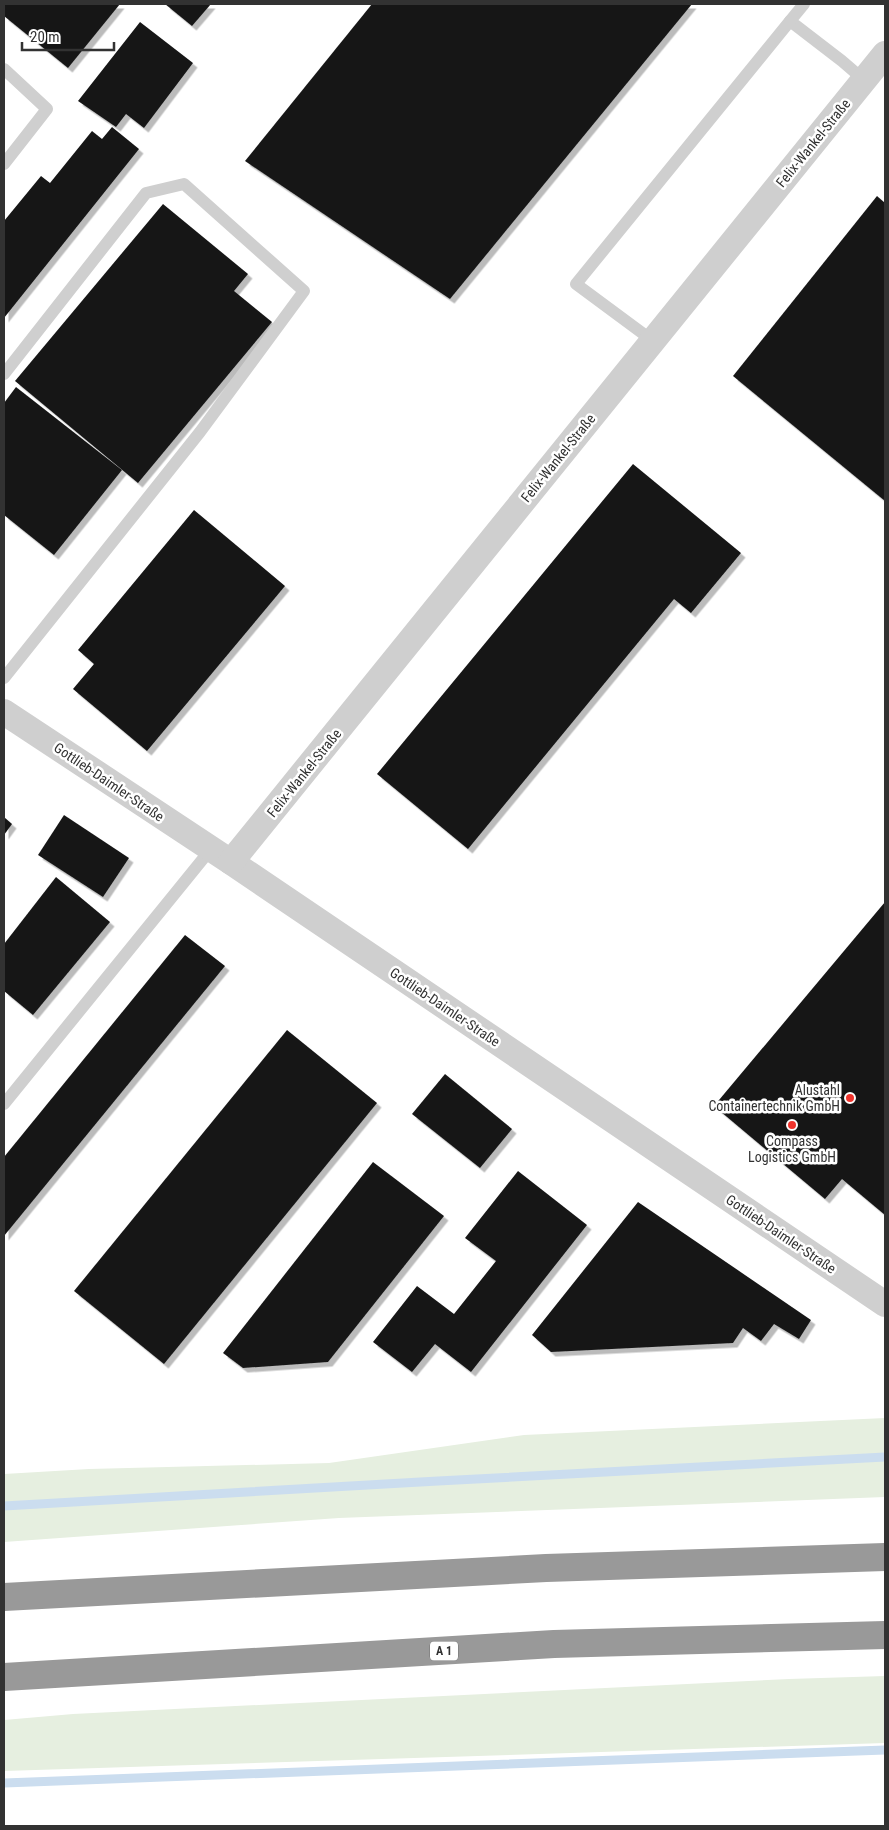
<svg xmlns="http://www.w3.org/2000/svg" width="889" height="1830" viewBox="0 0 889 1830" font-family="'Roboto Condensed',sans-serif">
  <style>
    .green { fill: #e6efe0 }
    .lines { fill: none; stroke-linecap: round; stroke-linejoin: round }
    .stream { stroke: #cbddef; stroke-width: 9 }
    .building { fill: #191919; filter: url(#shadow) }
    .lane { stroke: #cfcfcf; stroke-width: 12 }
    .street { stroke: #cfcfcf; stroke-width: 26 }
    .highway { stroke: #999; stroke-width: 28 }
    .poi-dot { fill: #f0332c; stroke: #fff; stroke-width: 2 }
    .labels { text-anchor: middle; stroke-width: 5; stroke-linejoin: round; paint-order: stroke }
    .shield { fill: #fff; stroke: #707070; stroke-width: 1 }
    .shield-label { font-size: 12px; font-weight: bold; fill: #323232 }
    .street-label { font-size: 14px; fill: #323232; stroke: #fff }
    .poi-label { font-size: 14px; fill: #323232; stroke: #fff; text-anchor: end }
  </style>
  <defs>
    <filter id="shadow"><feDropShadow dx="4.5" dy="4.5" stdDeviation="0" flood-color="#0004"/></filter>
  </defs>
  <rect width="100%" height="100%" fill="#fff"/>
  <g class="green">
    <polygon points="885,1418 885,1497 339,1518 4,1542 4,1474 89,1469 329,1463 524,1435"/>
    <polygon points="885,1676 885,1743 4,1771 4,1720 73,1714 789,1679"/>
  </g>
  <g class="lines">
    <g class="stream">
      <polyline points="4,1506 438,1481 885,1457"/>
      <polyline points="4,1783 885,1750"/>
    </g>
  </g>
  <g class="building">
    <polygon points="4,4 120,4 68,68 4,16"/>
    <polygon points="165,4 211,4 192,26"/>
    <polygon points="372,4 692,4 450,299 245,161"/>
    <polygon points="140,22 193,63 144,128 126,114 116,127 78,101"/>
    <polygon points="112,127 139,149 4,318 4,221 41,176 50,183 92,131 102,139"/>
    <polygon points="877,196 885,203 885,501 733,376"/>
    <polygon points="163,204 248,274 234,291 272,322 138,483 15,381"/>
    <polygon points="16,387 122,470 54,555 4,515 4,403"/>
    <polygon points="633,464 741,553 691,613 674,599 468,849 377,774"/>
    <polygon points="194,510 285,586 147,751 73,689 94,664 78,650"/>
    <polygon points="64,815 129,858 103,897 38,855"/>
    <polygon points="4,817 12,824 4,835"/>
    <polygon points="56,877 110,922 33,1015 4,991 4,944"/>
    <polygon points="885,902 885,1215 842,1179 825,1199 714,1106"/>
    <polygon points="185,935 225,966 4,1236 4,1157"/>
    <polygon points="287,1030 377,1103 164,1364 74,1291"/>
    <polygon points="445,1074 512,1129 480,1168 412,1114"/>
    <polygon points="373,1162 444,1216 328,1362 243,1368 223,1353"/>
    <polygon points="518,1171 587,1225 471,1372 435,1344 412,1372 373,1342 417,1286 454,1314 496,1261 465,1238"/>
    <polygon points="638,1202 811,1320 799,1339 774,1324 761,1341 743,1328 733,1343 551,1352 532,1335"/>
  </g>
  <g class="lines">
    <g class="lane">
      <polyline points="804,4 790,21 842,61 864,80"/>
      <polyline points="4,69 47,109 4,164"/>
      <polyline points="653,341 576,284 790,21"/>
      <polyline points="4,374 146,193 184,184 304,291 200,432 4,678"/>
      <polyline points="4,1104 211,849"/>
    </g>
    <g class="street">
      <polyline points="4,712 231,862 885,1304"/>
      <polyline points="231,862 885,54"/>
    </g>
    <g class="highway">
      <polyline points="4,1597 546,1568 885,1557"/>
      <polyline points="4,1677 554,1644 885,1635"/>
    </g>
  </g>
  <g class="poi-dot">
    <circle cx="850" cy="1098" r="5"/>
    <circle cx="792" cy="1125" r="5"/>
  </g>
  <g class="labels">
    <rect class="shield" x="430" y="1641.5" width="28" height="19" rx="4"/>
    <g class="shield-label">
      <text x="444" y="1655">A 1</text>
    </g>
    <g class="street-label">
      <text transform="translate(813 143) rotate(-51)" y="5">Felix-Wankel-Straße</text>
      <text transform="translate(558 458) rotate(-51)" y="5">Felix-Wankel-Straße</text>
      <text transform="translate(304 773) rotate(-51)" y="5">Felix-Wankel-Straße</text>
      <text transform="translate(109 782) rotate(34)" y="5">Gottlieb-Daimler-Straße</text>
      <text transform="translate(445 1007) rotate(34)" y="5">Gottlieb-Daimler-Straße</text>
      <text transform="translate(781 1234) rotate(34)" y="5">Gottlieb-Daimler-Straße</text>
    </g>
    <g class="poi-label">
      <text x="840" y="1095">Alustahl<tspan x="840" dy="16">Containertechnik GmbH</tspan></text>
      <text x="792" y="1146" text-anchor="middle">Compass<tspan x="792" dy="16">Logistics GmbH</tspan></text>
    </g>
  </g>
  <rect width="889" height="1830" fill="none" stroke="#323232" stroke-width="10"/>
  <path d="M22 42v8h92v-8" fill="none" stroke="#323232" stroke-width="2.5"/>
  <text x="30" y="42" font-size="15" fill="#323232" stroke="#ffffff" stroke-width="4" paint-order="stroke">20 m</text>
</svg>
